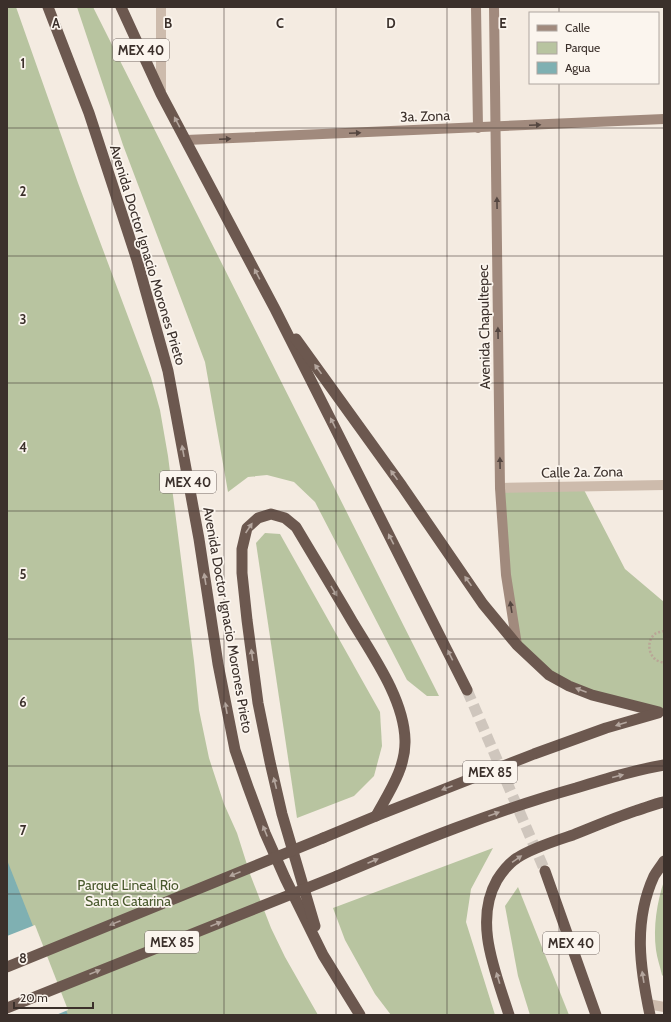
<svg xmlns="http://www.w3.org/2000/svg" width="671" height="1022" viewBox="0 0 671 1022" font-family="Cabin,sans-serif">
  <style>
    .green { fill: #b8c4a0 }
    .water { fill: #7fb0b2 }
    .pier { fill: #f4ebe1 }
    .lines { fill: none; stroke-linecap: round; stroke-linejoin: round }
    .trunk-tunnel { stroke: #cfc6bd; stroke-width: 11; stroke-dasharray: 11 5.5; stroke-linecap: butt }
    .path { stroke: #b9a596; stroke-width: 2.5; stroke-dasharray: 2 2; stroke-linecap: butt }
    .minor { stroke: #cdbbac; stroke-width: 10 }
    .secondary { stroke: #a18a7d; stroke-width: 10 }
    .trunk { stroke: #6c584f; stroke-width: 11 }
    .trunk-bridge { stroke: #6c584f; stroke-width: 11 }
    .oneway { fill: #b4a69e }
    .oneway2 { fill: #544640 }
    .grid { fill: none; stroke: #3b302b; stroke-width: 1; stroke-opacity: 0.55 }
    .labels { text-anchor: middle; stroke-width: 3.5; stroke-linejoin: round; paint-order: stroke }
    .shield { fill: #fbf5ee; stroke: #756b66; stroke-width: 1 }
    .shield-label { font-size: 13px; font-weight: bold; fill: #3b302b }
    .street-label { font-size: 14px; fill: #3b302b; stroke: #fbf5ee }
    .park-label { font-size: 14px; fill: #4a5a2e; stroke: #fbf5ee }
    .grid-label { font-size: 13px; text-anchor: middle; font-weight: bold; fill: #3b302b; stroke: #fbf5ee; stroke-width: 3.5; stroke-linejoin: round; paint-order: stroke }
  </style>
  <rect width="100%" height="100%" fill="#f4ebe1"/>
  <g class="green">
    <polygon points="7,7 16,7 78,183 151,378 160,410 168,456 194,661 199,710 209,758 224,804 237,833 250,874 271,928 285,957 318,1015 7,1015"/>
    <polygon points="77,7 93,7 439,696 427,696 407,680 315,502 294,482 267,475 248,477 228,492 205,362 123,145"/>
    <polygon points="582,486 625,569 664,602 664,711 569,686 517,645 500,488"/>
    <polygon points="265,533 280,534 380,712 382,746 374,776 354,796 297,818 256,543"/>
    <polygon points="493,848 471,889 466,922 495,1015 391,1015 375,994 345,940 333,908"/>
    <path d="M664,881v96l-2,-2c-2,-9 -5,-17 -6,-25 -3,-23 1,-48 8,-69z"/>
    <polygon points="518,887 569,1015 530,1015 518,976 505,906"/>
  </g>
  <polygon class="water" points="7,860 68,1015 7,1015"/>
  <polygon class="pier" points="35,925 68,1010 56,1015 7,1015 7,936"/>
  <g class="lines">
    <polyline class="trunk-tunnel" points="467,690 545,871"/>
    <path class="path" d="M664,631c-3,1 -7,1 -9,3 -8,6 -7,19 0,25 2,2 6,3 9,4"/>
    <g class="minor">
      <polyline points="161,7 161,94"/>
      <polyline points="500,488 664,485"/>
      <polyline points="648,1004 664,1007"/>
    </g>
    <g class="secondary">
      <polyline points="476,7 478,128"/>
      <polyline points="494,7 500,488 506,575 517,645"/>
      <polyline points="186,140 664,119"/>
    </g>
    <g class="trunk">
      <polyline points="48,7 89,113 137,260 168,371 199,539 218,664 235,750 248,787 265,833 285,878 323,955 360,1015"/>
      <polyline points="121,7 161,94 275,309 467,690"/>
      <polyline points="296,339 402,486 483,604 517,645 549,675 569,686 592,695 659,712"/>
      <polyline points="323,838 376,816 534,754 606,728 658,713"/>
      <polyline points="545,871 596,1015"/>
      <path d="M337,876c78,-33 157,-65 239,-88 29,-9 58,-18 88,-23"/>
      <path d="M315,926l-33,-112 -12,-52 -12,-59 -11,-83 -5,-47v-24l5,-21 11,-10 13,-4 14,4 11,9c19,32 38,63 56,94 21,35 52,78 53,119 1,28 -16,52 -29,76"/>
      <path d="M509,1015c-13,-42 -36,-93 -12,-135 5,-8 12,-17 20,-22 15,-10 38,-17 56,-23 20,-8 41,-17 62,-24 10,-3 19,-7 29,-9"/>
      <path d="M650,1015c-10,-47 -17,-93 4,-139 3,-5 7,-10 10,-15"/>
    </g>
    <g class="trunk-bridge">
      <polyline points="7,967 323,838"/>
      <polyline points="7,1008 337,876"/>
    </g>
  </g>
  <defs><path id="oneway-solid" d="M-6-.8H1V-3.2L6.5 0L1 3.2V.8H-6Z"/></defs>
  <g class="oneway">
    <use href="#oneway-solid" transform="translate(177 122) rotate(-118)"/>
    <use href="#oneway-solid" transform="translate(257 274) rotate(-118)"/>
    <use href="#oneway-solid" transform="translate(318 369) rotate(-126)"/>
    <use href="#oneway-solid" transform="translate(333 423) rotate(-117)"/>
    <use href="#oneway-solid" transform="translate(183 451) rotate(-100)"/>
    <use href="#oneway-solid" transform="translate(394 475) rotate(-126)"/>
    <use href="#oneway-solid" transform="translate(249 528) rotate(-56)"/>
    <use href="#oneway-solid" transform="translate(391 539) rotate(-117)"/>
    <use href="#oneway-solid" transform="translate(205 579) rotate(-99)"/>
    <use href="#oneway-solid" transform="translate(468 581) rotate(-125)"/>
    <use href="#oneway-solid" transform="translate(334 591) rotate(59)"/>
    <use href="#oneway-solid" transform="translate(252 655) rotate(-98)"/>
    <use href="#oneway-solid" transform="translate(450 655) rotate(-117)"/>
    <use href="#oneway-solid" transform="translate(581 690) rotate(-159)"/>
    <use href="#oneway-solid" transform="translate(226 708) rotate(-101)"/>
    <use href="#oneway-solid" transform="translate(621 724) rotate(163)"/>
    <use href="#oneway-solid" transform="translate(618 776) rotate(-14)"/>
    <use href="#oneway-solid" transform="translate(275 783) rotate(-104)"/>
    <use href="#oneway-solid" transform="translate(447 788) rotate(159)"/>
    <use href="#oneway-solid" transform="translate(494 814) rotate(-20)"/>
    <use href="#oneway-solid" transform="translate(265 831) rotate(-112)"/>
    <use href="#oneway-solid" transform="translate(517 859) rotate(-35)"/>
    <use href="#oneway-solid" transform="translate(373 861) rotate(-23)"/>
    <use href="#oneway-solid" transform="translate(235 874) rotate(158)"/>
    <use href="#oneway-solid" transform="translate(115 923) rotate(158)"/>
    <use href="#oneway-solid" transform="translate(216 924) rotate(-22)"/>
    <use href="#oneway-solid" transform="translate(95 972) rotate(-22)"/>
    <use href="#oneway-solid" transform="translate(643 977) rotate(-99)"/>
    <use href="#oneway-solid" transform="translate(498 978) rotate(-107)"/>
  </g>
  <g class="oneway2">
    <use href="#oneway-solid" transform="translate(535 125) rotate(-3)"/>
    <use href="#oneway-solid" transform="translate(355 133) rotate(-2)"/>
    <use href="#oneway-solid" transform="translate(225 139) rotate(-2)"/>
    <use href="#oneway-solid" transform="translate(497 203) rotate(-91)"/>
    <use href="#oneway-solid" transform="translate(498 333) rotate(-91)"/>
    <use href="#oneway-solid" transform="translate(500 463) rotate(-91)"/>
    <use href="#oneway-solid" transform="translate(511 607) rotate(-99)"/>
  </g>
  <path class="grid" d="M112,7v1008M224,7v1008M336,7v1008M447,7v1008M559,7v6M559,83v932M7,128h657M7,256h657M7,383h657M7,511h657M7,639h657M7,766h657M7,894h657"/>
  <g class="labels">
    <g class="shield">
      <rect x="113" y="39" width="56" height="22" rx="3"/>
      <rect x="160" y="471" width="56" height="22" rx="3"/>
      <rect x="463" y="761" width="54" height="22" rx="3"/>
      <rect x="145" y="931" width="54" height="22" rx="3"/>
      <rect x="543" y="932" width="56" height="22" rx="3"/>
    </g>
    <g class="shield-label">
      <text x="141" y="55">MEX 40</text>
      <text x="188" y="487">MEX 40</text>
      <text x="490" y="777">MEX 85</text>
      <text x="172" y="947">MEX 85</text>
      <text x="571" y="948">MEX 40</text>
    </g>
    <g class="street-label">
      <text transform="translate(425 116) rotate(-2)" y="5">3a. Zona</text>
      <text transform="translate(148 255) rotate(73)" y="5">Avenida Doctor Ignacio Morones Prieto</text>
      <text transform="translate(484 327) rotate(-91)" y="5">Avenida Chapultepec</text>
      <text transform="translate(582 472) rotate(-1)" y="5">Calle 2a. Zona</text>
      <text transform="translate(228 620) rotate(80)" y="5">Avenida Doctor Ignacio Morones Prieto</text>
    </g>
    <g class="park-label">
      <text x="128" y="890">Parque Lineal Río<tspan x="128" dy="16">Santa Catarina</tspan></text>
    </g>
  </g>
  <g class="grid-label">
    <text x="56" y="28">A</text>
    <text x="168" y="28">B</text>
    <text x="280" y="28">C</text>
    <text x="391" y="28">D</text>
    <text x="503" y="28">E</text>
    <text x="23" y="68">1</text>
    <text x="23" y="196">2</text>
    <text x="23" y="324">3</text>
    <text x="23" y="452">4</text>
    <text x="23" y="579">5</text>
    <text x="23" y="707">6</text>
    <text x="23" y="835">7</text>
    <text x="23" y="963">8</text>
  </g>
  <rect width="671" height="1022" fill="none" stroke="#3b302b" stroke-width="16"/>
  <rect x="529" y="12" width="130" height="72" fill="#fbf5ee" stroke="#aea6a0"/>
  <rect x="537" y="25" width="20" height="6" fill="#a18a7d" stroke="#aea6a0"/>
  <text x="565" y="32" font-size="12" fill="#3b302b">Calle</text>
  <rect x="537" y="42" width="20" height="12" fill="#b8c4a0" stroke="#aea6a0"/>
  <text x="565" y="52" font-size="12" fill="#3b302b">Parque</text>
  <rect x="537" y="62" width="20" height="12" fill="#7fb0b2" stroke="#aea6a0"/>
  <text x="565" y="72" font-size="12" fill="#3b302b">Agua</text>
  <path d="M14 1002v6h79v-6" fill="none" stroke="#3b302b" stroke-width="2"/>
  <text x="20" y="1002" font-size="12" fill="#3b302b" stroke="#fbf5ee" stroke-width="3" paint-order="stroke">20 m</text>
</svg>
